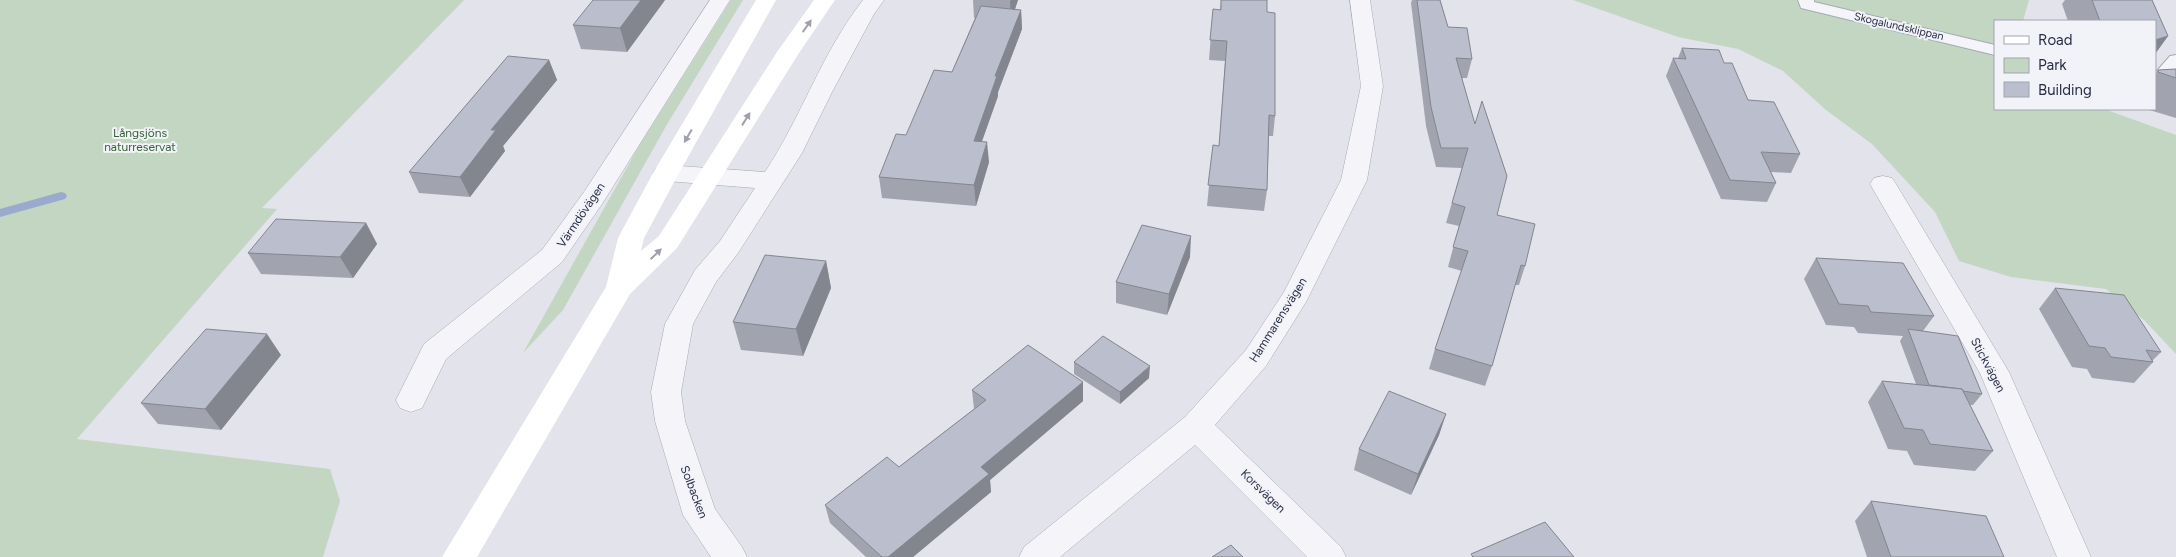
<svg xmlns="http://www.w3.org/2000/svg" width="2176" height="557" viewBox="0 0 2176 557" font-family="Figtree,sans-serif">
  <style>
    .green { fill: #c3d6c2 }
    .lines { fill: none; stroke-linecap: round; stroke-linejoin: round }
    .stream { fill: #9aa9ce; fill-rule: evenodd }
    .service-casing { stroke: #a6a9b6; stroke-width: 2 }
    .minor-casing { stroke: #a6a9b6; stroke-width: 1 }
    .service { fill: #f5f5f9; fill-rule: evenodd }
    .minor { fill: #f5f5f9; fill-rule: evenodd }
    .secondary { fill: #fff; fill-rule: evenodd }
    .wall { fill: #a1a3af }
    .shaded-wall { fill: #83858f }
    .building { fill: #bbbecc; stroke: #83858f }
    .oneway { fill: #9ea0ab }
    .labels { text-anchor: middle; stroke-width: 4; stroke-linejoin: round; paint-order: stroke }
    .far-street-label { font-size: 11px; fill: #282d45; stroke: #f2f3f8 }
    .park-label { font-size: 12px; fill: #346235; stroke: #f2f3f8 }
    .street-label { font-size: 12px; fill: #282d45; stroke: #f2f3f8 }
  </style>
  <rect width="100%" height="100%" fill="#e2e3eb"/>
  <g class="green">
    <polygon points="0,0 464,0 262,208 277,209 77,439 330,469 340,501 323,557 0,557"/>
    <polygon points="731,0 743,0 666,126 563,310 523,353 639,146"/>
    <polygon points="1573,0 2029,0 2023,21 1995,21 1995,109 2104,109 2176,135 2176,354 2145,321 2106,289 2011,277 1959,261 1935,212 1872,144 1826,110 1783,71 1738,49 1678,37"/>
  </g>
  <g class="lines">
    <polygon class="stream" points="61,192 65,193 67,196 65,199 0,217 0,209"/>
    <defs>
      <g id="service">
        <polygon points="1798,0 1814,0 1814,2 1995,45 1995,55 1801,8"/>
        <polygon points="2176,55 2176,70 2161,87 2155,88 2155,73 2170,56"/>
      </g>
      <g id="minor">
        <polygon points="710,0 730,0 602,204 562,262 446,359 422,408 411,412 400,408 396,400 424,344 542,250 584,192"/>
        <path d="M863,0h21l-10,14 -42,78 -30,61 -64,100 -22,29 -23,42 -12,68 4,29 30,88 27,38 5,10h-36l-28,-42 -28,-94 -4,-29 14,-68 30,-54 25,-29 35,-53 -89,-7 -9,-2 -4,-6 4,-6 9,-2 99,7c36,-54 57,-120 98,-172z"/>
        <polygon points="1350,0 1370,0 1383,86 1367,180 1306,302 1266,366 1215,425 1341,547 1346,557 1307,557 1195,445 1060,557 1019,557 1024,547 1185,417 1246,350 1284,292 1341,180 1361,86"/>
        <polygon points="1883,176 1892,178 1896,184 2009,372 2091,557 2057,557 1980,373 1870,184 1874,178"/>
      </g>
    </defs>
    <use href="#service" class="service-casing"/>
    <use href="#minor" class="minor-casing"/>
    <use href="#service" class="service"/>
    <use href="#minor" class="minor"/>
    <polygon class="secondary" points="756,0 776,0 679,173 644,238 641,251 659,236 777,52 814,0 835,0 799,53 677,248 630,294 477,557 442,557 606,287 618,238 653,173"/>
  </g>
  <g class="wall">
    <polygon points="665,0 627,52 581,49 573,25"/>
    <polygon points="973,0 1018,0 1015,9 1021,10 1022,29 998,92 998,96 982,141 989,162 976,206 882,198 879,177 952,72 975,18 974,18"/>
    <polygon points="1221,0 1267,0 1267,12 1275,116 1273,136 1269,136 1267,190 1264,211 1207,206 1213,145 1219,146 1225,61 1209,60 1213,9 1220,10"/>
    <polygon points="1412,0 1440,0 1448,27 1472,59 1467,78 1462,78 1497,215 1525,266 1519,285 1515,285 1492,366 1485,386 1429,369 1435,349 1462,271 1448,267 1459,226 1446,223 1462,168 1436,167 1426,126 1411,3"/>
    <polygon points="2065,0 2152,0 2168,36 2155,54 2155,21 2068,21 2062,4"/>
    <polygon points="1682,48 1724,63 1748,100 1800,154 1791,173 1771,172 1776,183 1767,202 1721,199 1666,76 1673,58 1678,58"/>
    <polygon points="549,60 557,80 503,146 505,151 470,197 419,193 409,172"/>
    <polygon points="2176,69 2176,118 2146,109 2155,109 2155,74 2158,70"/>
    <polygon points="366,223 377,244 353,278 261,274 248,253"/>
    <polygon points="1190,257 1167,315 1116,303 1116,282"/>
    <polygon points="1816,258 1934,316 1923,331 1982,394 1973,405 1970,405 1993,451 1975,471 1914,465 1907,451 1888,449 1868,402 1882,381 1916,384 1900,341 1903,336 1858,333 1854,327 1826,325 1804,279"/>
    <polygon points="826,261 831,288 803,356 741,350 733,322"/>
    <polygon points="2055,288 2161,352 2152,361 2153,362 2134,383 2092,378 2087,369 2072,367 2039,309"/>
    <polygon points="281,355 221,430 158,424 141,403"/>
    <polygon points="1074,362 1149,378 1120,404 1074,374"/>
    <polygon points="1083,382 1083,401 990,480 991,492 913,557 866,557 830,523 825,505 899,467 974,409 972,390"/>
    <polygon points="1446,414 1439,435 1411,495 1354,470 1359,449"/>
    <polygon points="1871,501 2004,557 1867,557 1855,521"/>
  </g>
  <g class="shaded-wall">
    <polygon points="641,0 665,0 627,52 620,28"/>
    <polygon points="1011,0 1018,0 1011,21 1010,1"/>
    <polygon points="1021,10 1022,29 998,92 998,96 975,161 974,141 995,76"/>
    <polygon points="2168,36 2155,54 2155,40"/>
    <polygon points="549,60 557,80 503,146 505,151 470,197 460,177 491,130"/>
    <polygon points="987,142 989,162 976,206 974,185"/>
    <polygon points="366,223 377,244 353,278 340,257"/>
    <polygon points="1191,236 1190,257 1167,315 1169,294"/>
    <polygon points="826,261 831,288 803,356 796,329"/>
    <polygon points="267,334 281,355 221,430 205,409"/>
    <polygon points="1150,366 1149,378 1120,404 1120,392"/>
    <polygon points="1083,382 1083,401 990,480 991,492 913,557 888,557 981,467"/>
    <polygon points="1446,414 1439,435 1411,495 1418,474"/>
  </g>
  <g class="building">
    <polygon points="593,0 641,0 620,28 573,25"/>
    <polygon points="1221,0 1267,0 1267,12 1275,13 1275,116 1269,115 1267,190 1208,185 1213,145 1219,146 1227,41 1210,40 1213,9 1221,10"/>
    <polygon points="1417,0 1440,0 1448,27 1467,28 1472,59 1456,58 1475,124 1482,101 1507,176 1497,215 1535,224 1525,266 1521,265 1492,366 1435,349 1468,251 1453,247 1465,207 1452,203 1468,148 1441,148 1431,107"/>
    <polygon points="2092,0 2152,0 2168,36 2155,40 2155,21 2100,21"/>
    <polygon points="981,6 1021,10 995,76 997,76 974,141 987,142 974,185 879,177 896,134 906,135 934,70 952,72"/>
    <polygon points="1682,48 1719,50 1724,63 1732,63 1748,100 1774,102 1800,154 1761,152 1776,183 1730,180 1673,58 1686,59"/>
    <polygon points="508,56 549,60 491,130 496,130 460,177 409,172"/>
    <polygon points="2176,69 2176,78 2158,72 2158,70"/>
    <polygon points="276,219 366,223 340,257 248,253"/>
    <polygon points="1142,225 1191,236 1169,294 1116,282"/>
    <polygon points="765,255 826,261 796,329 733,322"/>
    <polygon points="1816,258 1903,263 1934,316 1871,312 1868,306 1839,304"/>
    <polygon points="2055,288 2124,295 2161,352 2146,350 2153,362 2111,357 2105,348 2089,346"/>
    <polygon points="206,329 267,334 205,409 141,403"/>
    <polygon points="1908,329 1958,336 1982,394 1963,391 1962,389 1929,385"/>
    <polygon points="1103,336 1150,366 1120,392 1074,362"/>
    <polygon points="1028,345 1083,382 981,467 989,474 888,557 882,557 825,505 887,457 899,467 986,400 972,390"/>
    <polygon points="1882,381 1962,389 1993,451 1930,444 1923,430 1904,428"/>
    <polygon points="1389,391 1446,414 1418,474 1359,449"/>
    <polygon points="1871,501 1986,516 2004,557 1891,557"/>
    <polygon points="1545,522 1574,557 1473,557 1471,554"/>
    <polygon points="1231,545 1243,557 1212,557"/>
  </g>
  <defs><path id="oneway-solid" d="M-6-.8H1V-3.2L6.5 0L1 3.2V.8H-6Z" transform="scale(1.25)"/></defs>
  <g class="oneway">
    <use href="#oneway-solid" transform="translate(807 26) rotate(-55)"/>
    <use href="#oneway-solid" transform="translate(746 119) rotate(-58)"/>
    <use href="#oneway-solid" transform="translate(688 136) rotate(120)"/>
    <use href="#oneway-solid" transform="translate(656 254) rotate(-44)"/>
  </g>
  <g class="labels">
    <g class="far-street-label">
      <text transform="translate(1899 26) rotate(13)" y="4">Skogalundsklippan</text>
    </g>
    <g class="park-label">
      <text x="140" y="137">Långsjöns<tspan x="140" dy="14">naturreservat</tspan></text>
    </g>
    <g class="street-label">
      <text transform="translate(581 215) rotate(-56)" y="4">Värmdövägen</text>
      <text transform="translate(1278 320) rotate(-58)" y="4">Hammarensvägen</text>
      <text transform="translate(1988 365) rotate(62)" y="4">Stickvägen</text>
      <text transform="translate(1263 491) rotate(44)" y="4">Korsvägen</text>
      <text transform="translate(694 492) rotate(69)" y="4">Solbacken</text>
    </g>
  </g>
  <rect x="1994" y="20" width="162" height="90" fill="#f2f3f8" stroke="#a1a4b0"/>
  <rect x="2004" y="36" width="25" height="8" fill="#ffffff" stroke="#a1a4b0"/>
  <text x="2038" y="45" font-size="15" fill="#282d45">Road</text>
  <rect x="2004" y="58" width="25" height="15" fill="#c3d6c2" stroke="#a1a4b0"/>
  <text x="2038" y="70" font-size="15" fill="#282d45">Park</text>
  <rect x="2004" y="82" width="25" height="15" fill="#bbbecc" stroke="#a1a4b0"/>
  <text x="2038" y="95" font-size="15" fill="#282d45">Building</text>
</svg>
